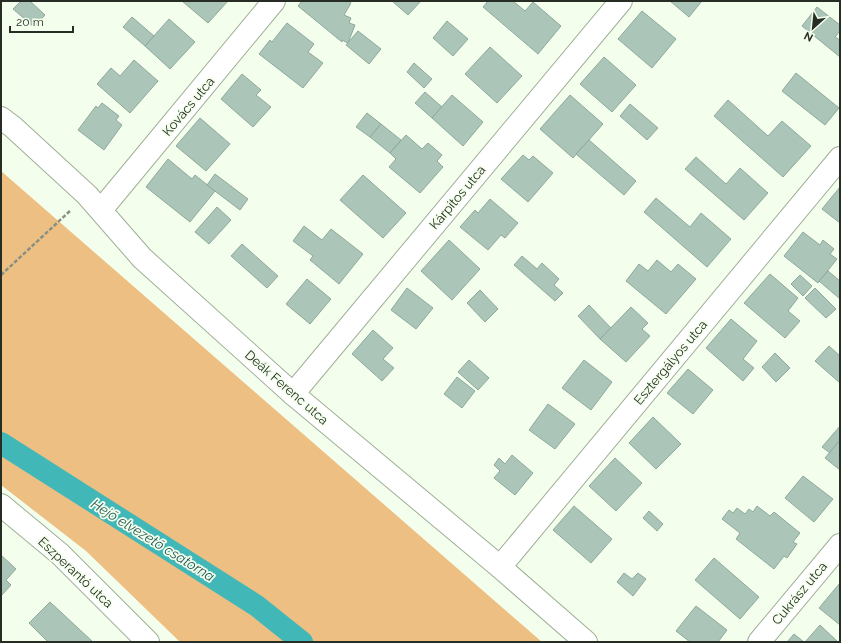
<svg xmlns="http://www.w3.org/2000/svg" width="841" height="643" viewBox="0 0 841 643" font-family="Raleway,sans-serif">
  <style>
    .green { fill: #eebf83 }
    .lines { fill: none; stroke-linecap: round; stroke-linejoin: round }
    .canal { stroke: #42b7b8; stroke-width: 22 }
    .building { fill: #abc6b9; stroke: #8ea99c }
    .minor-casing { stroke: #a0ae98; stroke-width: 24 }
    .path { stroke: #879082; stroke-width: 2.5; stroke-dasharray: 4 2; stroke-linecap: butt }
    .minor { stroke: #fff; stroke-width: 22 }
    .labels { text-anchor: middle; stroke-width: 3.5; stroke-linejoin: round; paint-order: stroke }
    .street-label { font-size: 13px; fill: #272d24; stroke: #f3ffec }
    .water-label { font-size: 14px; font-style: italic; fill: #255758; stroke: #f3ffec }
  </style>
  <rect width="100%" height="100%" fill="#f3ffec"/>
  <polygon class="green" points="1,171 542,642 180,642 86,551 1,485"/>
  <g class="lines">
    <polyline class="canal" points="1,443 257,606 302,642"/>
  </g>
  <g class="building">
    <polygon points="21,1 30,1 45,15 34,27 13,9"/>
    <polygon points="182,1 228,1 208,23"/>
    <polygon points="302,1 349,1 351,3 344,15 351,18 349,23 355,25 348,43 342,40 342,42 298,6"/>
    <polygon points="392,1 421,1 408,15"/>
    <polygon points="488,1 513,1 525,11 533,2 561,26 538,54 483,7"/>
    <polygon points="670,1 702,1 689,17"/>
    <polygon points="817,7 840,25 840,31 835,37 840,40 840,57 802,26"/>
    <polygon points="642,11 676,39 652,68 618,39"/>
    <polygon points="132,17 154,36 145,46 123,27"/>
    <polygon points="169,19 195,42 170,69 145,46"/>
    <polygon points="447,21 468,39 453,56 433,38"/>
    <polygon points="287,23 314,44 308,52 323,63 303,88 259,54 270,40 272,42"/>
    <polygon points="358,31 381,49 369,64 346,45"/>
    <polygon points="490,47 522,76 497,103 465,74"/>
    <polygon points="604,57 636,85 612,112 580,84"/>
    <polygon points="134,60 158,81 130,113 97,84 111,68 120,76"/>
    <polygon points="414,63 432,79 424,88 407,72"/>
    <polygon points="796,73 839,108 825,125 782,91"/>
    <polygon points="242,74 261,90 256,95 271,107 253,127 221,99"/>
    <polygon points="425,92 442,107 432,118 415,103"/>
    <polygon points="452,95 483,122 463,146 432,118"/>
    <polygon points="570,95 603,124 573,158 540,129"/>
    <polygon points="728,100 768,136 782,121 811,146 783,177 714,116"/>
    <polygon points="102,103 119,116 116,120 122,125 104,150 78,130 96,106 98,108"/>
    <polygon points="630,104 658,128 647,140 620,116"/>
    <polygon points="367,113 381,124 370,137 356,127"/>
    <polygon points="200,118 230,144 206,171 176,146"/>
    <polygon points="381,124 401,140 390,153 370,137"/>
    <polygon points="406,135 422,149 428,143 442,155 437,161 443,167 420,193 389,167 396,159 390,153"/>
    <polygon points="589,140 636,181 624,195 576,154"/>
    <polygon points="523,155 529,160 533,156 553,173 528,202 501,179"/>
    <polygon points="696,157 726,184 740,168 768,193 744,220 685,169"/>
    <polygon points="168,159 192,179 195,175 215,191 190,222 146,187"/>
    <polygon points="215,174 248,199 240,210 207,185"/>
    <polygon points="363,175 406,213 383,238 340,200"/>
    <polygon points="840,187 840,223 822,209"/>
    <polygon points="656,198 690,227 701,213 731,239 707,267 644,212"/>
    <polygon points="490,199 518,223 505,238 501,235 488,250 460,227 475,210 478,213"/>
    <polygon points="217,207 231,220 209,244 195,232"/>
    <polygon points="304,226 322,240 331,229 363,254 339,284 310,260 313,256 293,241"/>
    <polygon points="803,232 820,245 823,240 834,249 830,254 837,259 818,283 784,256"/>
    <polygon points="449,240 480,269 452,300 421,271"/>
    <polygon points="242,244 278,276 267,288 231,256"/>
    <polygon points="522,256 537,269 542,263 559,279 554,285 563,293 555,301 514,265"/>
    <polygon points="657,260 671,272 678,264 696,279 666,314 626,281 639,264 648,271"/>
    <polygon points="828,271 840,281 840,296 839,298 819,281"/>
    <polygon points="770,274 798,298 788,311 800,321 785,338 744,303"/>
    <polygon points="800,275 812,286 803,296 791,284"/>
    <polygon points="307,279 331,299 310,324 286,304"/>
    <polygon points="407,288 433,308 416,329 391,310"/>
    <polygon points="815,288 836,309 826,318 805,298"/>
    <polygon points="480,290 498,309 485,322 467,303"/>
    <polygon points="589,305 611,328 600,339 578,316"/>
    <polygon points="631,307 648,323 642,329 650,336 626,362 600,339"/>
    <polygon points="731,319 757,341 743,359 754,368 743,381 706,348"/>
    <polygon points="373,330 393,348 383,359 394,368 382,381 352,354"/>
    <polygon points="829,346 840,356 840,383 815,361"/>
    <polygon points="775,353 790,368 776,382 762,367"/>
    <polygon points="469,360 489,378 478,390 458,372"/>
    <polygon points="584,360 612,382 591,410 562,388"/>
    <polygon points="688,369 713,390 693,414 667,393"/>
    <polygon points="457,377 475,391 462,408 444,394"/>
    <polygon points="548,404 575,424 555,449 529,430"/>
    <polygon points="653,417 681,444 656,469 629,443"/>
    <polygon points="840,426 840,440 830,453 822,447"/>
    <polygon points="840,440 840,470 825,458"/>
    <polygon points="512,455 533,473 515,495 494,478 500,471 494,465 499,458 505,464"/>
    <polygon points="615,458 642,483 616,511 589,486"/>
    <polygon points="803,476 833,499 814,522 785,498"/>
    <polygon points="574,506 612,539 591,563 553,530"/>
    <polygon points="757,506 770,516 774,512 800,533 793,542 797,544 787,558 784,556 774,569 736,539 740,533 722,519 729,510 733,513 737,508 745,514 749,509 753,512"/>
    <polygon points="649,511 663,524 657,531 643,518"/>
    <polygon points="1,555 16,569 6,580 11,585 1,596"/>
    <polygon points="714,558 759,597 740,619 695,580"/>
    <polygon points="624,573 632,579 638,573 646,579 633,596 617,582"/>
    <polygon points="840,583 840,625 819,608"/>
    <polygon points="50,602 93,642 48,642 29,623"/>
    <polygon points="696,606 727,630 718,642 690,642 676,631"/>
    <polygon points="820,625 838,642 805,642"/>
    <polygon points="794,634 804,642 787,642"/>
  </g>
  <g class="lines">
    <defs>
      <g id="minor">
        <polyline points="1,118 13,127 87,195 142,258 293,394 500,567 586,642"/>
        <polyline points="101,210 274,1"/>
        <polyline points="293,394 621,1"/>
        <polyline points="1,505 60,554 148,642"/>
        <polyline points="500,567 840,158"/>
        <polyline points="759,642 840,545"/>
      </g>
    </defs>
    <use href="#minor" class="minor-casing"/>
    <polyline class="path" points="1,275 71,210"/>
    <use href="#minor" class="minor"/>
  </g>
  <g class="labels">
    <g class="street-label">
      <text transform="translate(188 106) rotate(-50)" y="5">Kovács utca</text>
      <text transform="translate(457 197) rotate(-50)" y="5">Kárpitos utca</text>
      <text transform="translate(670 362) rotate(-50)" y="5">Esztergályos utca</text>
      <text transform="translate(287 387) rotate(41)" y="5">Deák Ferenc utca</text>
      <text transform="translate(76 572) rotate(43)" y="5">Eszperantó utca</text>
      <text transform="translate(799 593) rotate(-50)" y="5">Cukrász utca</text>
    </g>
    <g class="water-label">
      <text transform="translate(153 540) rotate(32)" y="5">Hejő elvezető csatorna</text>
    </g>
  </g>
  <rect width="841" height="643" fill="none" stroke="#272d24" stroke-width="4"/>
  <g transform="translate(813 28) rotate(207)" stroke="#f3ffec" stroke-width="3" paint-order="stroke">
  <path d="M0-3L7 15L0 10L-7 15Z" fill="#272d24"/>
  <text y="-6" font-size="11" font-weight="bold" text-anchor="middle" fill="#272d24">N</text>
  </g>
  <path d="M10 26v6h63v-6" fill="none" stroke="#272d24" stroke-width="2"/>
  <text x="16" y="26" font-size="12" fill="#272d24" stroke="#f3ffec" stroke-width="3" paint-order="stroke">20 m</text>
</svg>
